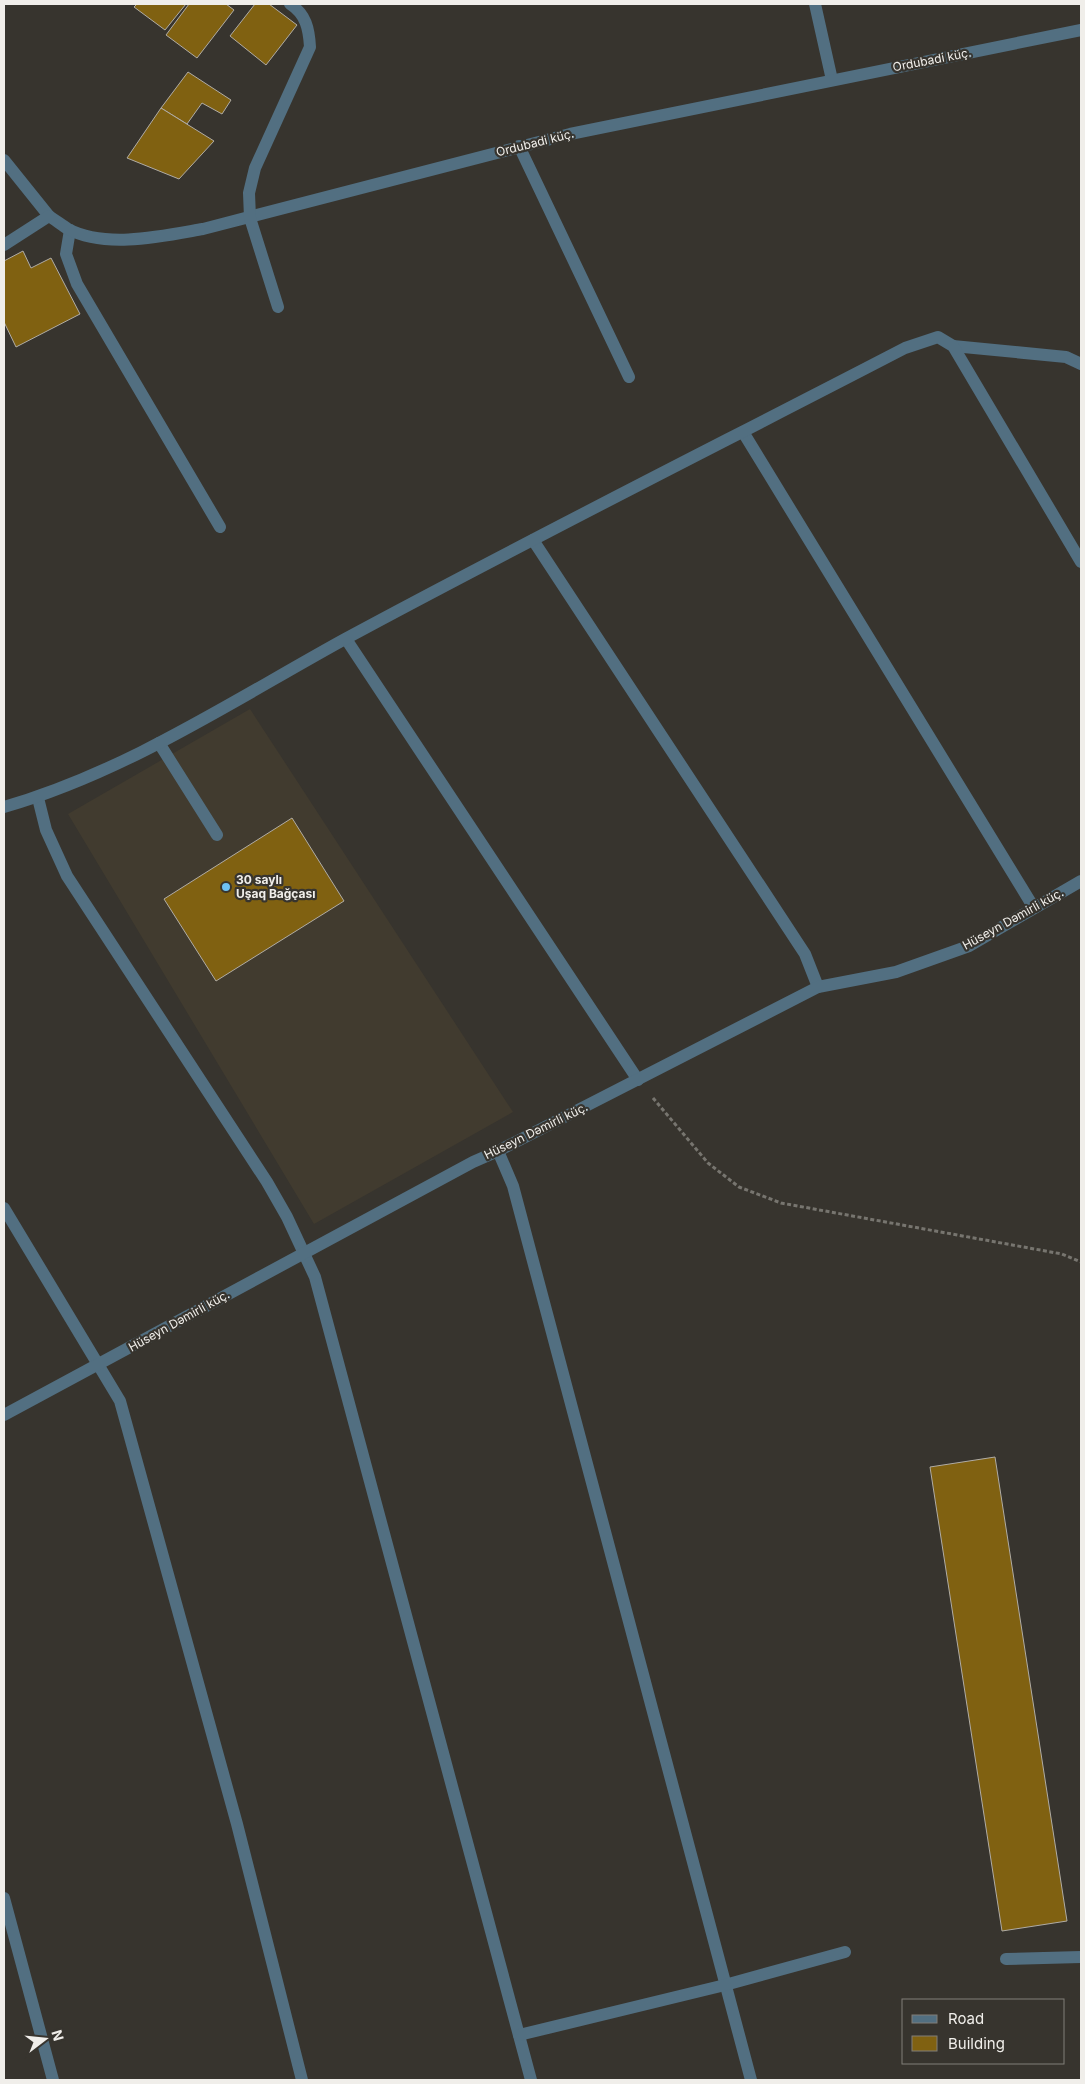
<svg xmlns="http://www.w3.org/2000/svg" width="1085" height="2084" viewBox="0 0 1085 2084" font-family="Inter,sans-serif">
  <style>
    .built { fill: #413b2f }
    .building { fill: #806111; stroke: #b0aca5 }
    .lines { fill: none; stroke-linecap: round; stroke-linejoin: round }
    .path { stroke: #77756f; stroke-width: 3; stroke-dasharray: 4 2.5; stroke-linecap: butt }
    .minor { stroke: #526f81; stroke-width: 12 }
    .poi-dot { fill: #6ec2f3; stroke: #37342e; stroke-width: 2 }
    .labels { text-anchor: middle; stroke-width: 4.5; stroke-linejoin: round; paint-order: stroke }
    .street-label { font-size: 12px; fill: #f0eeea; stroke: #37342e }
    .poi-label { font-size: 12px; font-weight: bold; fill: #f0eeea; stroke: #37342e; text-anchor: start }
  </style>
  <rect width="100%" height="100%" fill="#37342e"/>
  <polygon class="built" points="250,709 513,1112 314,1224 68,814"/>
  <g class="building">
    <polygon points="137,4 186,4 165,30 134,7"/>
    <polygon points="189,4 226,4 234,10 197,58 166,35"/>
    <polygon points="255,4 269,4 297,25 266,65 230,36"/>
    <polygon points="188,72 231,100 222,114 202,103 187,124 161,108"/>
    <polygon points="161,108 214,141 179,179 127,158"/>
    <polygon points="23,251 31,268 51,258 80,314 16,347 4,322 4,261"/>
    <polygon points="292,818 344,901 216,981 164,899"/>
    <polygon points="995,1457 1067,1921 1002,1931 930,1467"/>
  </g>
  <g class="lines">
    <polyline class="path" points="653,1098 708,1163 739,1187 781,1203 1062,1254 1081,1262"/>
    <g class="minor">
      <polyline points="815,4 832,80"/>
      <polyline points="519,146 629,377"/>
      <polyline points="4,160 49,216"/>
      <polyline points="70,230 66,254 77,284 220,527"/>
      <path d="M4,245l45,-29c6,4 13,9 19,13 38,20 95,7 135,0l367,-95 511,-104"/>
      <path d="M278,307l-28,-89 -1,-25 6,-25 55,-121c-1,-18 -4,-33 -20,-43"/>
      <polyline points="953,346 1066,357 1081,364"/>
      <polyline points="743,432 1034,908"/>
      <polyline points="533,540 805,954 818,987"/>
      <polyline points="346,639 638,1080"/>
      <polyline points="159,743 217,835"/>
      <polyline points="38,798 46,830 67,876 267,1182 287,1217 315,1277 531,2080"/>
      <path d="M4,807c122,-35 230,-107 341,-168 185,-100 373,-194 560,-291l33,-11 15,9 128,216"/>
      <polyline points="498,1151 513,1186 751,2080"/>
      <polyline points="4,1208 120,1401 237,1824 302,2080"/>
      <polyline points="4,1415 473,1162 498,1151 818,987 896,972 969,946 1081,881"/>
      <polyline points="4,1898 53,2080"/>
      <polyline points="1006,1959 1081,1957"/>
      <polyline points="519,2035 725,1985 845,1952"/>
    </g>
  </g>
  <circle class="poi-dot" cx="226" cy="887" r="5"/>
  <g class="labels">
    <g class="street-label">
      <text transform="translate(932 60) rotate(-11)" y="4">Ordubadi küç.</text>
      <text transform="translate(535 143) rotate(-14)" y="4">Ordubadi küç.</text>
      <text transform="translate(1013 919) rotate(-29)" y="4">Hüseyn Dəmirli küç.</text>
      <text transform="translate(536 1131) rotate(-26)" y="4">Hüseyn Dəmirli küç.</text>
      <text transform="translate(179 1321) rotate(-29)" y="4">Hüseyn Dəmirli küç.</text>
    </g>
    <g class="poi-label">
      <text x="236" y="884">30 saylı<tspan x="236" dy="14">Uşaq Bağçası</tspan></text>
    </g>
  </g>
  <rect width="1085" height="2084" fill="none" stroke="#f0eeea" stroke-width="10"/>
  <rect x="902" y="1999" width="162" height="65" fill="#37342e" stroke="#817e79"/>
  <rect x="912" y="2015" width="25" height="8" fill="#526f81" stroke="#817e79"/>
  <text x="948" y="2024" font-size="15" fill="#f0eeea">Road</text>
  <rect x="912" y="2036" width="25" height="15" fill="#806111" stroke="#817e79"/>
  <text x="948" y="2049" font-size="15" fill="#f0eeea">Building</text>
  <g transform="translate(45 2039) rotate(74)" stroke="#37342e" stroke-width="4" paint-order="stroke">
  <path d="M0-4L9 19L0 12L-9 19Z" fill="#f0eeea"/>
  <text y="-8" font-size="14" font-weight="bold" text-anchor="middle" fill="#f0eeea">N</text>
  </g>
</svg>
